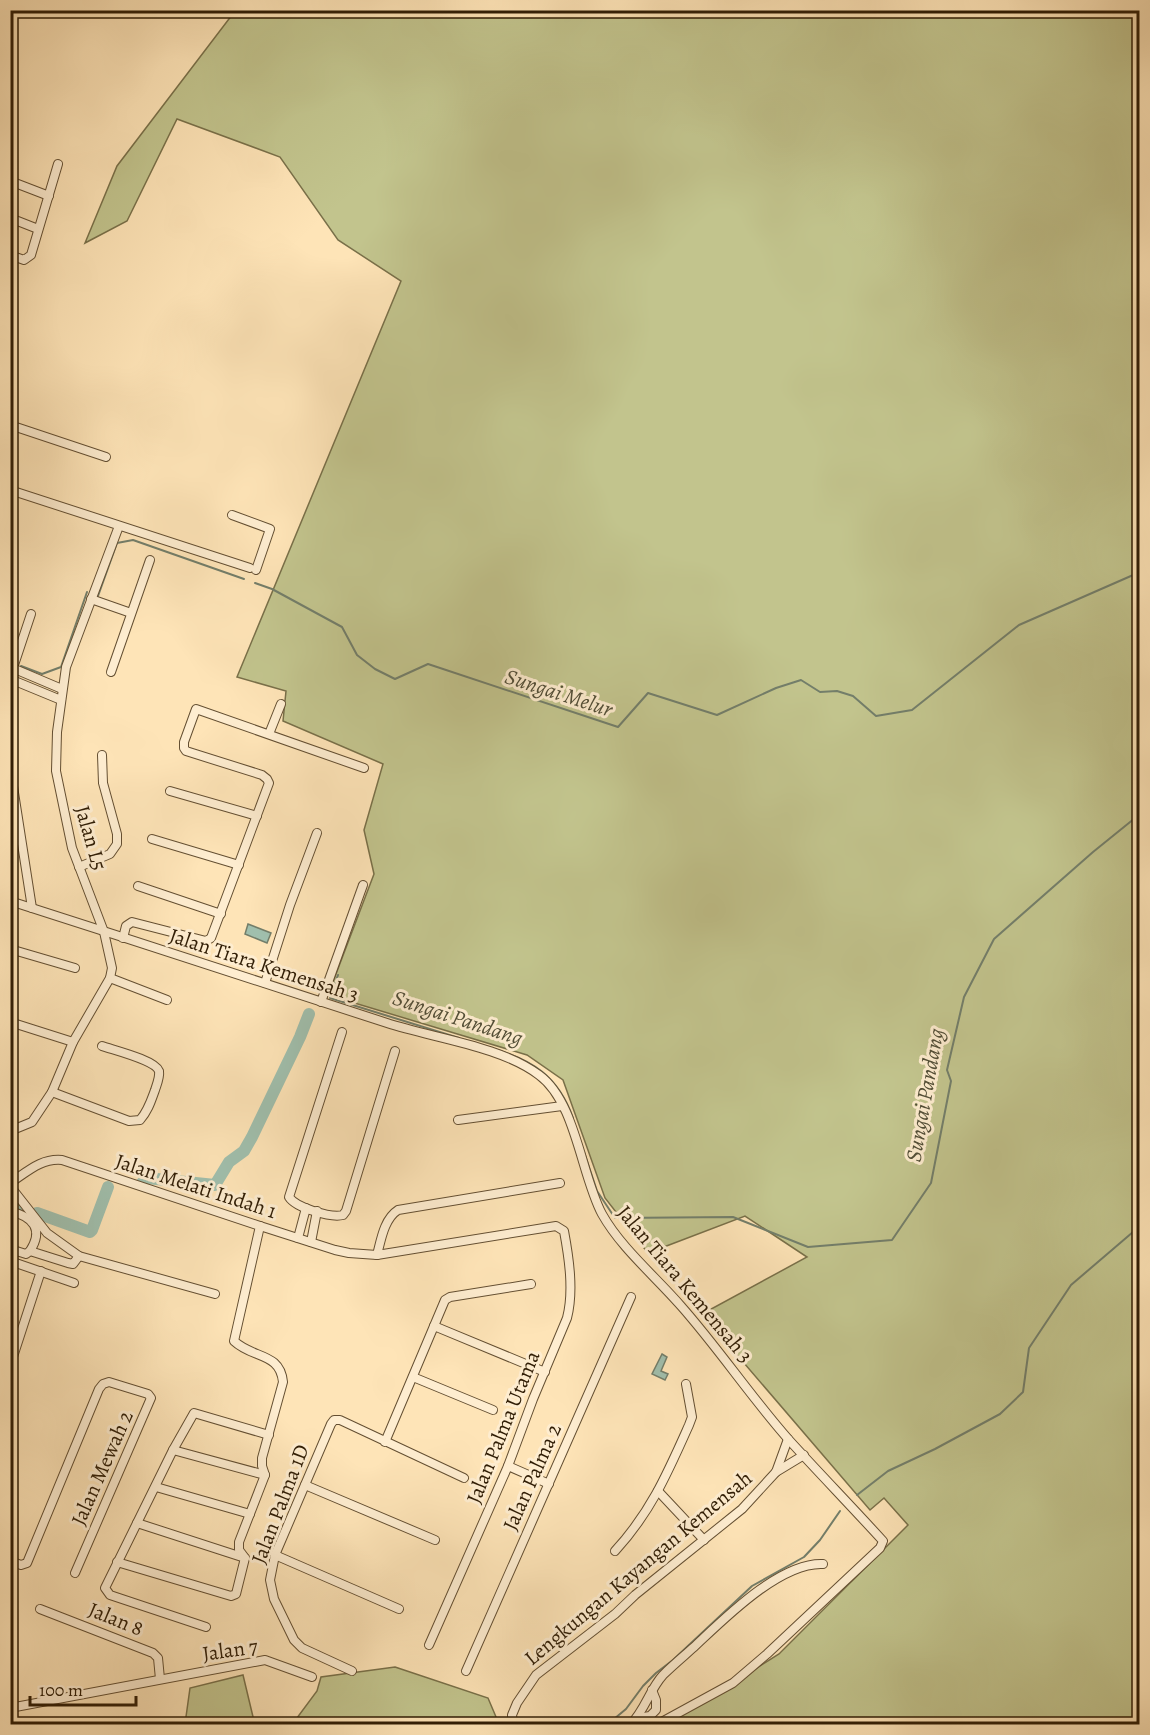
<svg xmlns="http://www.w3.org/2000/svg" width="1150" height="1735" viewBox="0 0 1150 1735" font-family="Alegreya,serif">
  <style>
    .green { fill: #c2c48d; stroke: #797049; stroke-width: 1.5 }
    .water { fill: #a0bfad; stroke: #737e6a; stroke-width: 1.5 }
    .lines { fill: none; stroke-linecap: round; stroke-linejoin: round }
    .stream { stroke: #737e6a; stroke-width: 2 }
    .river { stroke: #a0bfad; stroke-width: 12 }
    .minor-casing { stroke: #644f32; stroke-width: 10 }
    .minor { stroke: #feedd0; stroke-width: 8 }
    .labels { text-anchor: middle; stroke-width: 6; stroke-linejoin: round; paint-order: stroke }
    .street-label { font-size: 21px; fill: #301d05; stroke: #feedd0 }
    .water-label { font-size: 22px; font-style: italic; fill: #524e37; stroke: #feedd0 }
  </style>
  <rect width="100%" height="100%" fill="#fee4b7"/>
  <filter id="stains"><feTurbulence type="fractalNoise" baseFrequency=".00333" numOctaves="4"/><feColorMatrix values="0 0 0 0 .2 0 0 0 0 .09 0 0 0 0 .02 0 0 0 .5 -.17"/></filter>
  <radialGradient id="worn" r=".72"><stop offset=".6" stop-color="#630" stop-opacity="0"/><stop offset="1" stop-color="#630" stop-opacity=".3"/></radialGradient>
  <g class="green">
    <polygon points="235,11 1139,11 1139,1724 666,1724 779,1654 908,1525 884,1498 870,1510 702,1314 807,1257 745,1216 648,1253 605,1198 563,1080 527,1055 328,995 374,874 364,830 383,764 283,721 286,691 237,677 401,281 338,240 280,157 177,119 127,221 85,243 117,166"/>
    <polygon points="395,1667 488,1698 499,1724 185,1724 190,1688 243,1675 254,1721 294,1722 317,1691 321,1677"/>
  </g>
  <g class="water">
    <polygon points="248,924 271,933 267,943 245,934"/>
    <polygon points="662,1354 667,1357 661,1371 668,1374 665,1380 652,1374"/>
  </g>
  <g class="lines">
    <g class="stream">
      <polyline points="255,583 272,589 342,627 357,655 375,669 395,679 428,664 618,727 648,693 717,715 776,688 801,680 820,692 837,691 853,696 876,716 912,710 1019,625 1140,572"/>
      <polyline points="98,596 117,543 133,540 244,579"/>
      <polyline points="21,666 42,674 61,667 87,592"/>
      <polyline points="338,975 330,998 459,1038"/>
      <path d="M491,1048c42,12 67,28 82,70"/>
      <polyline points="584,1152 597,1191 615,1218 733,1217 808,1247 892,1240 931,1183 951,1081 947,1070 964,997 994,939 1093,852 1140,814"/>
      <polyline points="857,1495 888,1471 935,1449 1000,1414 1023,1392 1029,1348 1071,1285 1140,1226"/>
      <polyline points="608,1724 626,1709 643,1686 656,1673 673,1660 752,1586 804,1557 820,1540 840,1511"/>
    </g>
    <g class="river">
      <polyline points="141,1184 147,1178 215,1185 229,1162 244,1151 252,1137 300,1037 309,1014"/>
      <polyline points="10,1207 21,1209"/>
      <polyline points="37,1213 90,1232 92,1230 108,1187"/>
    </g>
    <defs>
      <g id="minor">
        <polyline points="10,181 49,196"/>
        <polyline points="10,218 38,229"/>
        <polyline points="10,255 24,260 31,255 58,164"/>
        <polyline points="10,425 106,457"/>
        <polyline points="10,490 250,568"/>
        <polyline points="232,515 270,529 256,570"/>
        <polyline points="91,599 131,613"/>
        <polyline points="10,667 62,689"/>
        <polyline points="13,668 31,614"/>
        <polyline points="111,672 150,560"/>
        <polyline points="10,679 61,700"/>
        <polyline points="269,734 281,704"/>
        <polyline points="10,767 32,908"/>
        <polyline points="170,791 257,816"/>
        <polyline points="152,839 239,865"/>
        <polyline points="79,867 110,854 117,844 117,834 103,783 102,755"/>
        <polyline points="138,886 221,914"/>
        <path d="M10,901c126,40 252,82 377,122 46,15 114,23 152,52 37,27 42,100 63,139 19,34 54,63 79,92 38,43 70,91 108,134 31,34 63,67 94,101l-3,7 -113,106 -34,29 -75,41"/>
        <polyline points="123,938 126,926 132,922 206,941 211,938 269,783 267,779 262,775 186,751 184,748 184,742 196,709 364,768"/>
        <polyline points="10,949 75,968"/>
        <polyline points="110,978 167,1000"/>
        <polyline points="265,983 290,905 317,833"/>
        <polyline points="321,1002 363,885"/>
        <polyline points="10,1022 73,1042"/>
        <path d="M342,1032l-53,165c7,11 42,21 54,18l3,-4 49,-160"/>
        <path d="M52,1092l77,29 11,-1c8,-9 11,-19 15,-30 2,-6 5,-13 4,-19 -4,-11 -46,-21 -57,-25"/>
        <polyline points="458,1120 562,1106"/>
        <polyline points="10,1131 32,1122 52,1092 73,1042 110,978 112,968 104,932 72,848 56,771 57,732 66,667 119,526"/>
        <path d="M10,1183c17,-11 31,-25 52,-23l198,66 75,24 14,3 28,2 179,-29 8,5c5,27 10,60 3,87l-34,81 -25,67 -79,179"/>
        <polyline points="10,1186 47,1233 79,1256 215,1294"/>
        <path d="M10,1211c23,6 34,18 20,40"/>
        <polyline points="298,1238 306,1208"/>
        <polyline points="311,1242 317,1211"/>
        <polyline points="10,1249 26,1254 30,1251 68,1263 73,1264 79,1256"/>
        <path d="M377,1255c4,-15 7,-36 21,-45l162,-27"/>
        <polyline points="10,1261 74,1283"/>
        <polyline points="434,1326 545,1372"/>
        <polyline points="10,1366 41,1271"/>
        <polyline points="413,1377 493,1410"/>
        <polyline points="385,1442 445,1300 450,1297 531,1284"/>
        <polyline points="173,1450 265,1475"/>
        <polyline points="508,1466 549,1484"/>
        <polyline points="776,1472 804,1455"/>
        <polyline points="305,1485 435,1540"/>
        <polyline points="156,1487 250,1514"/>
        <polyline points="658,1491 704,1540"/>
        <polyline points="137,1523 245,1558"/>
        <path d="M615,1551c36,-39 53,-79 74,-126l3,-8 -6,-33"/>
        <polyline points="275,1555 399,1609"/>
        <polyline points="10,1561 21,1565 27,1563 99,1389 103,1384 109,1382 148,1394 151,1398 75,1573"/>
        <path d="M117,1562l114,34 5,-2 9,-36 -6,-8v-8l26,-67 -3,-9v-8l21,-76c-3,-30 -30,-23 -49,-41l26,-115"/>
        <polyline points="40,1609 153,1653 158,1658 160,1679"/>
        <polyline points="206,1627 110,1595 105,1588 173,1450 194,1413 269,1435"/>
        <polyline points="352,1671 302,1648 294,1640 274,1599 270,1580 275,1555 331,1424 334,1420 340,1420 464,1478"/>
        <polyline points="466,1671 631,1297"/>
        <polyline points="10,1708 265,1660 312,1677"/>
        <polyline points="637,1718 650,1716 656,1710 656,1700 652,1690"/>
        <polyline points="513,1724 512,1715 517,1703 536,1675 615,1614 635,1595 742,1509 776,1472 788,1439"/>
        <path d="M631,1724c14,-14 19,-35 32,-49 10,-10 21,-19 31,-28 30,-28 86,-85 129,-83"/>
      </g>
    </defs>
    <use href="#minor" class="minor-casing"/>
    <use href="#minor" class="minor"/>
  </g>
  <g class="labels">
    <g class="street-label">
      <text transform="translate(91 838) rotate(74)" y="7">Jalan L5</text>
      <text transform="translate(264 965) rotate(18)" y="7">Jalan Tiara Kemensah 3</text>
      <text transform="translate(196 1186) rotate(18)" y="7">Jalan Melati Indah 1</text>
      <text transform="translate(685 1284) rotate(50)" y="7">Jalan Tiara Kemensah 3</text>
      <text transform="translate(503 1427) rotate(-68)" y="7">Jalan Palma Utama</text>
      <text transform="translate(102 1468) rotate(-66)" y="7">Jalan Mewah 2</text>
      <text transform="translate(532 1477) rotate(-66)" y="7">Jalan Palma 2</text>
      <text transform="translate(280 1504) rotate(-69)" y="7">Jalan Palma 1D</text>
      <text transform="translate(638 1568) rotate(-40)" y="7">Lengkungan Kayangan Kemensah</text>
      <text transform="translate(116 1619) rotate(22)" y="7">Jalan 8</text>
      <text transform="translate(230 1650) rotate(-8)" y="7">Jalan 7</text>
    </g>
    <g class="water-label">
      <text transform="translate(559 692) rotate(18)" y="8">Sungai Melur</text>
      <text transform="translate(458 1017) rotate(18)" y="8">Sungai Pandang</text>
      <text transform="translate(924 1095) rotate(-80)" y="8">Sungai Pandang</text>
    </g>
  </g>
  <rect width="1150" height="1735" fill="none" stroke="#fee4b7" stroke-width="36"/>
  <rect x="12" y="12" width="1126" height="1711" fill="none" stroke="#301d05" stroke-width="3"/>
  <rect x="18" y="18" width="1114" height="1699" fill="none" stroke="#301d05" stroke-width="1.5"/>
  <path d="M30 1696v9h106v-9" fill="none" stroke="#301d05" stroke-width="3"/>
  <text x="39" y="1696" font-size="18" fill="#301d05" stroke="#feedd0" stroke-width="4.5" paint-order="stroke">100 m</text>
  <rect width="100%" height="100%" filter="url(#stains)"/>
  <rect width="100%" height="100%" fill="url(#worn)"/>
</svg>
